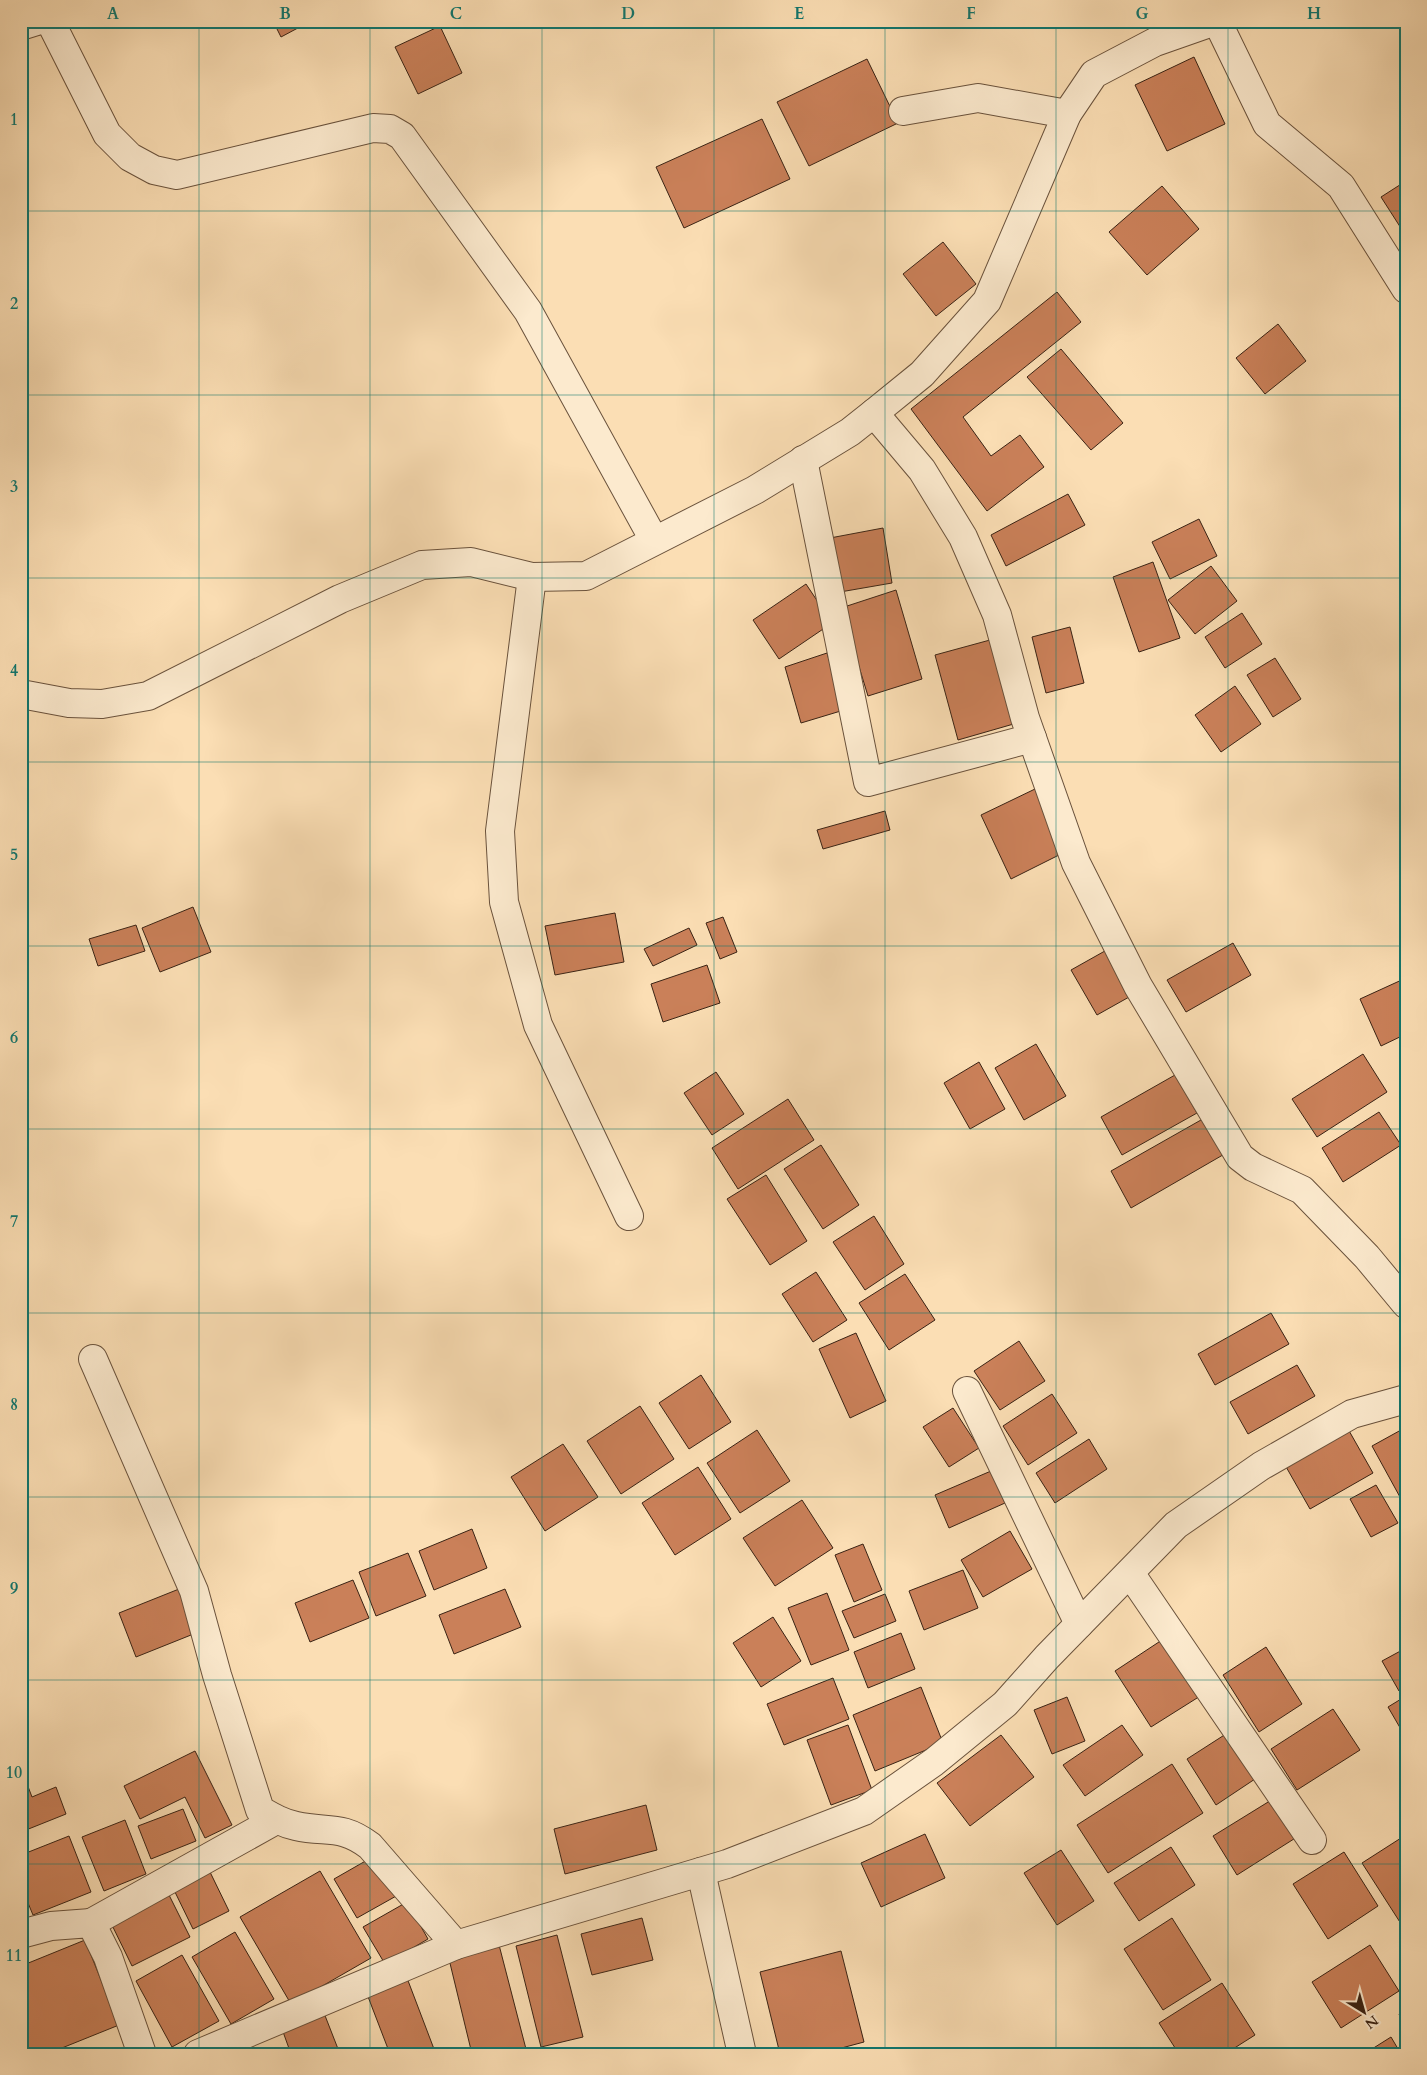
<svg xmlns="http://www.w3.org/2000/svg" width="1427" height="2075" viewBox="0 0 1427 2075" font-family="Cardo,serif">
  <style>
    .building { fill: #ca8059; stroke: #3a2314 }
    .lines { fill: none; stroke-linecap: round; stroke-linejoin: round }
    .minor-casing { stroke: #6a523c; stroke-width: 30 }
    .minor { stroke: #fceace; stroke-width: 28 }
    .grid { fill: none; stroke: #0f766e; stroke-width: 1; stroke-opacity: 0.55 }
    .neatline { fill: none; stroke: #0f766e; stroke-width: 2 }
    .grid-label { font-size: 16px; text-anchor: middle; font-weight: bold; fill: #0f766e }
  </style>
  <rect width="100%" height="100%" fill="#fbdeb4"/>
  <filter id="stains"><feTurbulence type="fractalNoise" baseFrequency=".004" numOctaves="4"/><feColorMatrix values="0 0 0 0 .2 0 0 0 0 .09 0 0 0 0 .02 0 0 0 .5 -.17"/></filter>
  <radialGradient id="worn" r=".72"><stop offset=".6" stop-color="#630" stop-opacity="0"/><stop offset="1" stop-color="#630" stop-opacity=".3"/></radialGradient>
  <g class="building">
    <polygon points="273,21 311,21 281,37"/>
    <polygon points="440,26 462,73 418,94 395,47"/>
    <polygon points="1194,57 1225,124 1167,151 1135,85"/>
    <polygon points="867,59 898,123 809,166 777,102"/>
    <polygon points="762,119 790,179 684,228 656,167"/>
    <polygon points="1406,181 1406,236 1381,197"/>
    <polygon points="1162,186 1199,229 1147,275 1109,232"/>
    <polygon points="943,242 976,284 936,316 903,274"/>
    <polygon points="1057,292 1081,322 963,417 991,456 1020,435 1044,467 987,511 911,409"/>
    <polygon points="1278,324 1306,361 1265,394 1236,358"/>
    <polygon points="1061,349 1123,423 1091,450 1027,377"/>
    <polygon points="1068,494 1085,525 1006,566 991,535"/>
    <polygon points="1199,519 1217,556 1170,579 1152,542"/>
    <polygon points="883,528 892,583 840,592 830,538"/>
    <polygon points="1153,562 1180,638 1139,652 1113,577"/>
    <polygon points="1211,566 1237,601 1195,634 1168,600"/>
    <polygon points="806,584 832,623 779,659 753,620"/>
    <polygon points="896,590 922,679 868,696 841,608"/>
    <polygon points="1242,613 1262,644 1225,668 1205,637"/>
    <polygon points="1070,627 1084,683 1046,693 1032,637"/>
    <polygon points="1001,637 1024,721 958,740 935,655"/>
    <polygon points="827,653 844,710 801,723 785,667"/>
    <polygon points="1275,658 1301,699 1273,717 1247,675"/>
    <polygon points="1235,686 1261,724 1221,752 1195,715"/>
    <polygon points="1035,789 1065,852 1011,879 981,815"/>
    <polygon points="885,811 890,830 823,849 817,830"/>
    <polygon points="193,907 211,952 160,972 142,928"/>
    <polygon points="615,913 624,962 555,975 545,926"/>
    <polygon points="723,917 737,952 720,959 706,923"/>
    <polygon points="136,925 145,951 98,966 89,939"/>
    <polygon points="689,928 697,945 653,966 644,949"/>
    <polygon points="1233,943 1251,975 1186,1012 1167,980"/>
    <polygon points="1112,947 1138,992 1097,1015 1071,970"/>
    <polygon points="707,965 720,1003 663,1022 651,984"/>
    <polygon points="1406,978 1406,1034 1381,1046 1360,999"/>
    <polygon points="1036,1044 1066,1096 1024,1120 995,1068"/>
    <polygon points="1363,1054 1387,1092 1317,1137 1292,1099"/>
    <polygon points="979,1062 1005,1109 970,1129 944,1083"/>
    <polygon points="716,1072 744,1114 712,1135 684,1093"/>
    <polygon points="1175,1075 1197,1113 1122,1155 1101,1117"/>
    <polygon points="788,1099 814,1140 738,1189 712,1148"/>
    <polygon points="1379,1112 1401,1145 1343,1182 1322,1148"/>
    <polygon points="1208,1116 1228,1152 1131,1208 1111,1171"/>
    <polygon points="821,1145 859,1205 823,1229 784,1169"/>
    <polygon points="766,1175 807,1241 770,1265 727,1199"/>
    <polygon points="874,1216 904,1264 865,1290 833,1242"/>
    <polygon points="816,1272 847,1320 813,1342 782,1294"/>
    <polygon points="905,1274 935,1320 889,1350 859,1303"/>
    <polygon points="1271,1313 1289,1344 1215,1385 1198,1354"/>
    <polygon points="856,1333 886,1401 850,1418 819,1349"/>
    <polygon points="1019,1341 1045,1381 1000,1410 974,1371"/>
    <polygon points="1297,1365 1315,1396 1248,1434 1230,1402"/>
    <polygon points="701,1375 731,1422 689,1449 659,1403"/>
    <polygon points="1052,1394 1077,1433 1028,1465 1003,1426"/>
    <polygon points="640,1406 674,1459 621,1494 587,1441"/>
    <polygon points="953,1408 979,1448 949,1467 923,1427"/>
    <polygon points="1348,1429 1373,1473 1310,1509 1285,1465"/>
    <polygon points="757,1430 790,1481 740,1513 707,1463"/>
    <polygon points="1401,1430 1406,1439 1406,1508 1372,1446"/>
    <polygon points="1089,1439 1107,1469 1055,1503 1036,1473"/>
    <polygon points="563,1444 598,1497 545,1531 511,1477"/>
    <polygon points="698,1467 731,1519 675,1555 642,1503"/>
    <polygon points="991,1471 1005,1503 949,1528 935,1495"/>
    <polygon points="1376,1485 1398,1523 1371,1537 1350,1499"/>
    <polygon points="802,1500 833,1548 775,1586 743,1538"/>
    <polygon points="472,1529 487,1568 434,1590 419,1551"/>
    <polygon points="1010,1531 1032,1569 983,1597 961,1560"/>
    <polygon points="863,1544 882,1590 854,1602 835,1555"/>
    <polygon points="408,1553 426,1596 376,1616 359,1572"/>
    <polygon points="963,1570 978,1608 924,1630 909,1591"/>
    <polygon points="353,1580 369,1618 310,1642 295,1603"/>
    <polygon points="179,1589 196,1633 136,1657 119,1613"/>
    <polygon points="505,1589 521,1627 454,1654 439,1615"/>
    <polygon points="827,1593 849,1650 811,1665 788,1608"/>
    <polygon points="885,1594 896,1621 854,1638 842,1611"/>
    <polygon points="773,1617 801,1661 761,1687 733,1643"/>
    <polygon points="901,1633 915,1669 868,1688 854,1652"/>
    <polygon points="1168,1636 1205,1693 1151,1727 1115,1671"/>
    <polygon points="1266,1647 1302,1704 1259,1732 1223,1675"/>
    <polygon points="1406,1648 1406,1687 1399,1691 1382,1661"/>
    <polygon points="833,1678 849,1719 784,1745 767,1704"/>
    <polygon points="921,1687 943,1743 875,1771 853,1715"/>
    <polygon points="1406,1696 1406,1738 1388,1707"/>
    <polygon points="1067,1697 1085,1741 1052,1754 1034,1710"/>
    <polygon points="1333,1709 1360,1750 1297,1790 1271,1749"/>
    <polygon points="848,1725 872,1790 831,1805 807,1740"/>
    <polygon points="1122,1725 1143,1755 1085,1796 1063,1765"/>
    <polygon points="1229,1732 1258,1777 1216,1805 1187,1759"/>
    <polygon points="1001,1735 1034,1777 970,1826 937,1783"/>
    <polygon points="195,1751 232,1825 205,1838 185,1797 140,1819 124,1786"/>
    <polygon points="1172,1764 1203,1813 1108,1873 1077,1825"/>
    <polygon points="21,1768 32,1797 56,1787 66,1814 21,1832"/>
    <polygon points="1273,1799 1297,1837 1237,1875 1213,1836"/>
    <polygon points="646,1805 657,1850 565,1874 554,1829"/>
    <polygon points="183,1809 196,1841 151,1859 138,1826"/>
    <polygon points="125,1820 146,1874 104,1891 82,1837"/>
    <polygon points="925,1834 945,1878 881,1907 861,1863"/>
    <polygon points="69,1836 91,1892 33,1915 21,1886 21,1855"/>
    <polygon points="1401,1838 1406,1846 1405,1930 1362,1863"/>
    <polygon points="1171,1847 1195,1885 1139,1921 1114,1883"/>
    <polygon points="1061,1850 1094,1901 1057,1925 1024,1873"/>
    <polygon points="1344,1852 1378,1906 1328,1939 1293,1884"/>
    <polygon points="376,1855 398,1895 357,1918 334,1879"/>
    <polygon points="320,1871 371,1958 291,2004 240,1917"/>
    <polygon points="210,1872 229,1911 193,1929 174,1890"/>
    <polygon points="167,1891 190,1937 132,1966 109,1919"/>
    <polygon points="407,1902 428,1939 385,1964 363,1927"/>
    <polygon points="642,1918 653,1960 592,1975 581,1934"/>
    <polygon points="1172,1918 1211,1980 1163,2010 1124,1949"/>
    <polygon points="235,1932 274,1999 231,2024 192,1957"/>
    <polygon points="557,1935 583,2037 541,2047 516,1946"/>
    <polygon points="85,1940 119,2025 47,2054 21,2054 21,1966"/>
    <polygon points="498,1941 526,2049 508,2054 472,2054 448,1955"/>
    <polygon points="1370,1945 1399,1991 1341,2028 1312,1982"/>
    <polygon points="841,1951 864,2042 819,2054 780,2054 760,1972"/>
    <polygon points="182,1955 219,2021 172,2047 136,1981"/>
    <polygon points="407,1978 434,2049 422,2054 390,2054 367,1994"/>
    <polygon points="1222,1983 1255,2035 1225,2054 1179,2054 1159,2023"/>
    <polygon points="1406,2011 1406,2030 1399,2014"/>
    <polygon points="324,2013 340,2054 291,2054 282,2029"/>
    <polygon points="1391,2037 1401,2054 1364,2054"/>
  </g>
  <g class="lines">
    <defs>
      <g id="minor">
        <polyline points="50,21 107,134 130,157 154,170 177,175 373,128 390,129 402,136 528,311 654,540"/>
        <polyline points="1217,21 1267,124 1341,186 1406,289"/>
        <polyline points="21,26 37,21"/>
        <polyline points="903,111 978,98 1067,114"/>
        <polyline points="874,413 922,470 963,537 997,615 1025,718 1076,863 1138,986 1240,1157 1253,1167 1302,1190 1367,1257 1406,1304"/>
        <polyline points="803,460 868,782 1032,738"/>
        <polyline points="532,577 500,831 504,902 538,1025 629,1216"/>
        <polyline points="21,694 69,703 102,704 148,696 340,599 422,565 471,562 532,577 586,576 755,490 850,432 874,413 922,374 987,301 1067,114 1094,74 1155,42 1215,21"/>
        <path d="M93,1359l101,232 23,84 43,135c12,7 22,13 36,16 31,7 45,-2 74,20l86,99"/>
        <polyline points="967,1391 1079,1624"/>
        <polyline points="1130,1573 1312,1840"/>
        <polyline points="701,1872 742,2054"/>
        <polyline points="91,1923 276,1820"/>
        <polyline points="21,1934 51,1926 91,1923 108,1957 142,2054"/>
        <polyline points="198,2054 456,1945 727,1864 864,1811 934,1762 1005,1704 1047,1657 1176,1525 1261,1466 1352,1414 1406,1399"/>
      </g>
    </defs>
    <use href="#minor" class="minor-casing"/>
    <use href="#minor" class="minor"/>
  </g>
  <path class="grid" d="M199,21v2033M370,21v2033M542,21v2033M714,21v2033M885,21v2033M1056,21v2033M1228,21v2033M21,211h1385M21,395h1385M21,578h1385M21,762h1385M21,946h1385M21,1129h1385M21,1313h1385M21,1497h1385M21,1680h1385M21,1864h1385"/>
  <rect width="1427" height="2075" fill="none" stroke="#fbdeb4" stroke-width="55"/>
  <g transform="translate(1364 2012) rotate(143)" stroke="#fceace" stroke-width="4" paint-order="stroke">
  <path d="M0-4L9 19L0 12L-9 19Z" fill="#3a2314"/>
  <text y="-8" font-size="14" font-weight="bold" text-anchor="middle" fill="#3a2314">N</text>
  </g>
  <rect x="28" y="28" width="1372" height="2020" class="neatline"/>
  <g class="grid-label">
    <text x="113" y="19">A</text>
    <text x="285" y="19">B</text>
    <text x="456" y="19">C</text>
    <text x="628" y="19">D</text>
    <text x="799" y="19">E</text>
    <text x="971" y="19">F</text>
    <text x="1142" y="19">G</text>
    <text x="1314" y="19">H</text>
    <text x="14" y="125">1</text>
    <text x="14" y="309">2</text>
    <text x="14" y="492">3</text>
    <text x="14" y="676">4</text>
    <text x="14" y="860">5</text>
    <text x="14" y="1043">6</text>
    <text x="14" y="1227">7</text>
    <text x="14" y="1410">8</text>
    <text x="14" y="1594">9</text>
    <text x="14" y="1778">10</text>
    <text x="14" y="1961">11</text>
  </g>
  <rect width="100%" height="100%" filter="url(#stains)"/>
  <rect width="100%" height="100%" fill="url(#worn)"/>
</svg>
